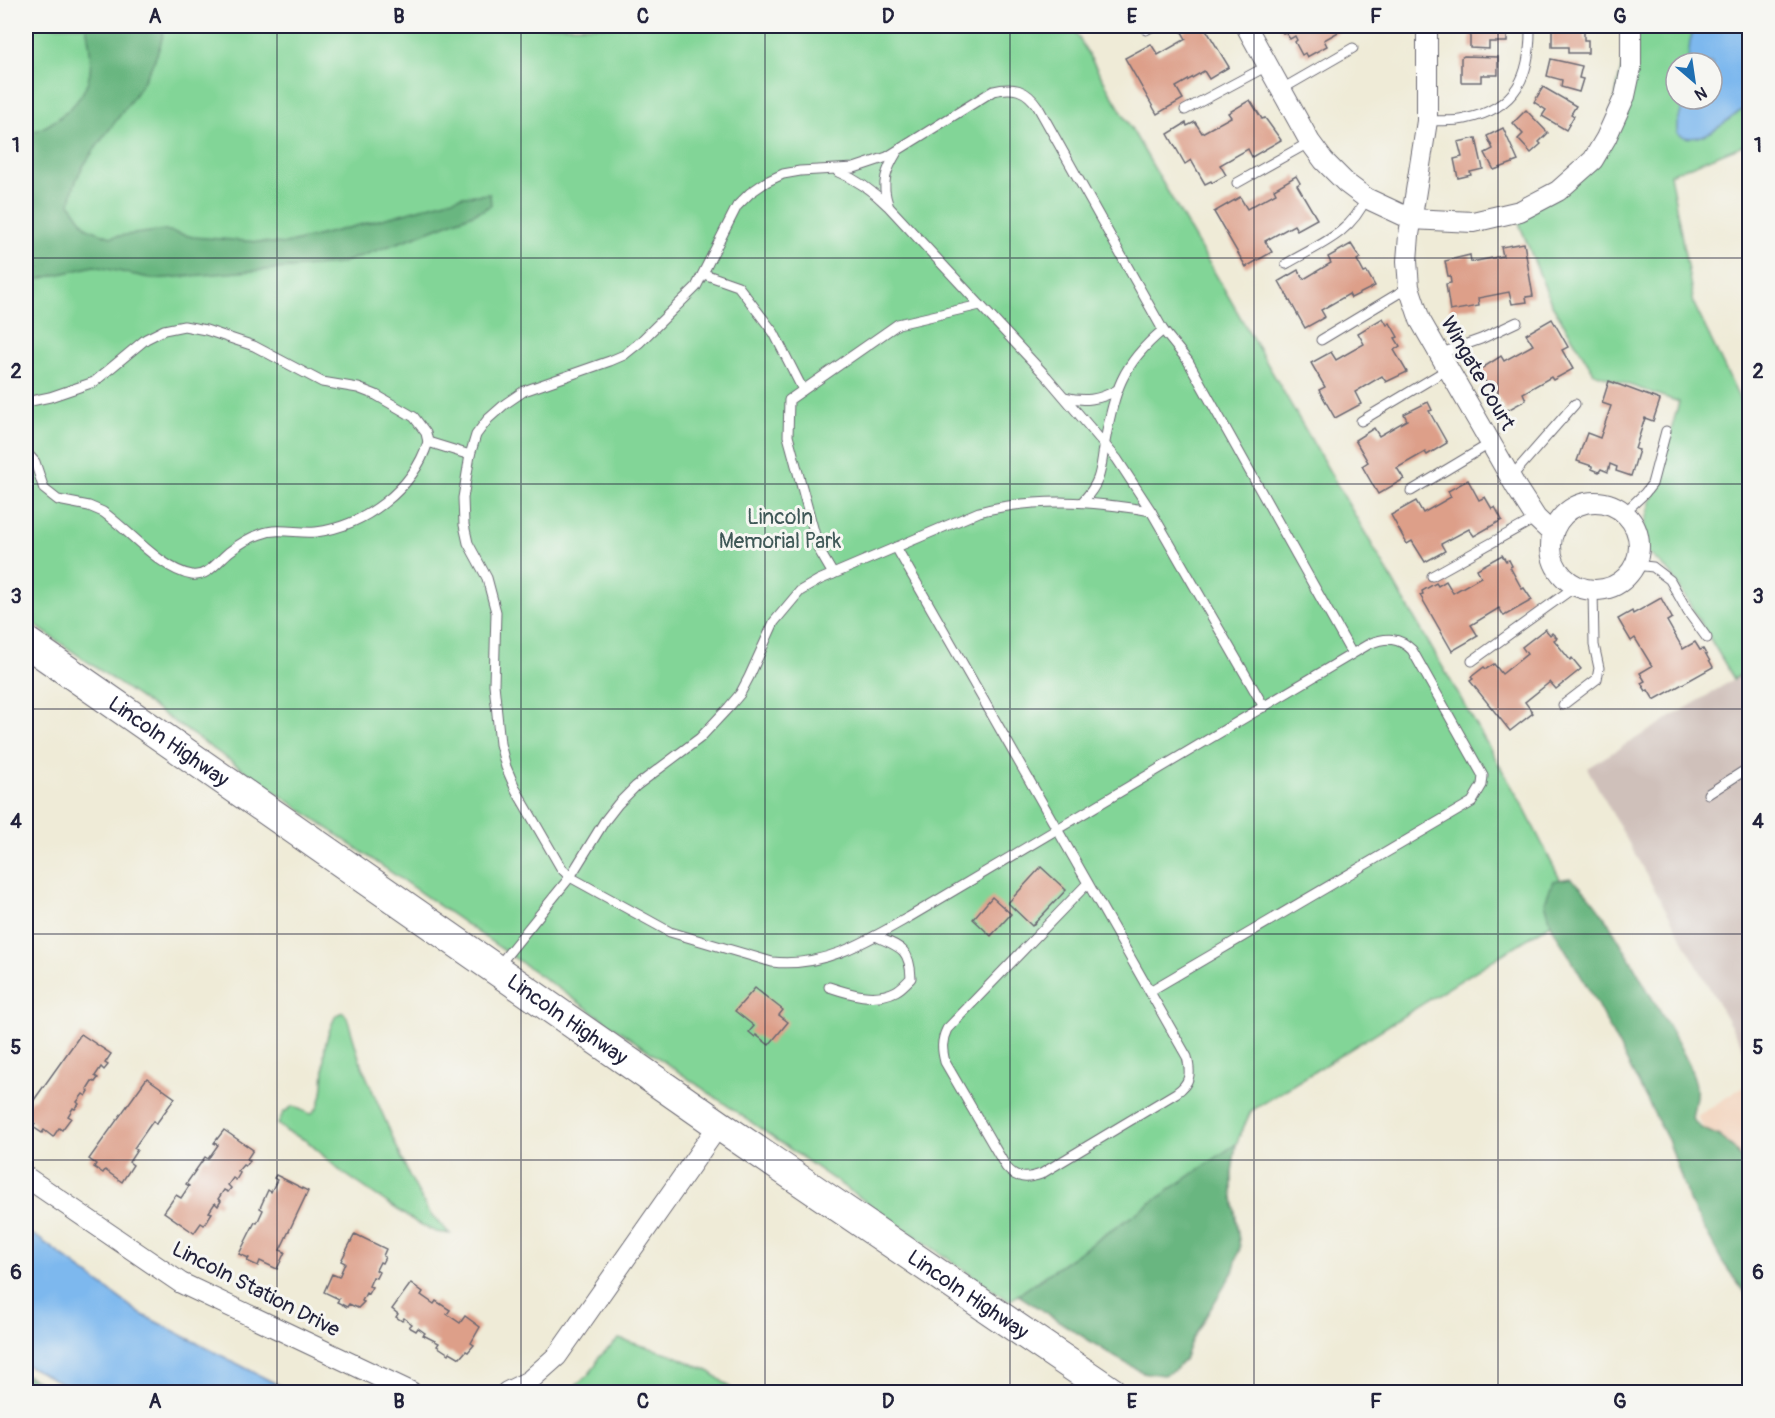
<svg xmlns="http://www.w3.org/2000/svg" width="1775" height="1418" viewBox="0 0 1775 1418" font-family="Pangolin,sans-serif">
  <style>
    .built { fill: #f3d4be }
    .industrial { fill: #cfc0ba }
    .green { fill: #82d597; stroke: #527c69; stroke-width: 1.5; fill-rule: evenodd }
    .forest { fill: #69b680; stroke: #466c5e; stroke-width: 1.5 }
    .water { fill: #7db8ee; stroke: #506d94; stroke-width: 1.5 }
    .building { fill: #dd9f89 }
    .lines { fill: none; stroke-linecap: round; stroke-linejoin: round }
    .lane-casing { stroke: #6a6872; stroke-width: 11 }
    .street-casing { stroke: #6a6872; stroke-width: 22 }
    .primary-casing { stroke: #6a6872; stroke-width: 32 }
    .lane { stroke: #fff; stroke-width: 9 }
    .street { stroke: #fff; stroke-width: 20 }
    .primary { stroke: #fff; stroke-width: 30 }
    .grid { fill: none; stroke: #22223b; stroke-width: 1.5; stroke-opacity: 0.55 }
    .labels { text-anchor: middle; stroke-width: 6; stroke-linejoin: round; paint-order: stroke }
    .street-label { font-size: 21px; fill: #22223b; stroke: #f6f6f2 }
    .park-label { font-size: 21px; fill: #3f5857; stroke: #f6f6f2 }
    .neatline { fill: none; stroke: #22223b; stroke-width: 2 }
    .grid-label { font-size: 20px; text-anchor: middle; font-weight: bold; fill: #22223b }
  </style>
  <rect width="100%" height="100%" fill="#f6f6f2"/>
  <filter id="ink" filterUnits="userSpaceOnUse"><feTurbulence type="fractalNoise" baseFrequency=".0167" numOctaves="2"/><feDisplacementMap in="SourceGraphic" scale="12" xChannelSelector="R" yChannelSelector="G"/><feConvolveMatrix kernelMatrix="1 2 1 2 8 2 1 2 1" color-interpolation-filters="sRGB"/></filter>
  <filter id="wash" filterUnits="userSpaceOnUse"><feTurbulence type="fractalNoise" baseFrequency=".008" numOctaves="4" result="noise"/><feDisplacementMap in="SourceGraphic" scale="24" xChannelSelector="R" yChannelSelector="G"/><feGaussianBlur stdDeviation="1.35" result="paint"/><feColorMatrix in="noise" values="0 0 0 0 0 0 0 0 0 0 0 0 0 0 0 0 0 1.4 0 .05"/><feComposite in="paint" operator="in"/></filter>
  <g filter="url(#wash)">
    <rect width="100%" height="100%" fill="#efebd7"/>
    <polygon class="built" points="1749,1083 1749,1214 1697,1116"/>
    <polygon class="industrial" points="1749,670 1749,1059 1587,768"/>
    <g class="green">
      <polygon points="26,26 1072,26 1523,806 1575,909 1251,1111 1236,1144 1009,1301 26,619"/>
      <path d="M1631,26h118v117l-79,31 24,130 55,115v251l-15,9 -63,-106 -32,-28 40,-143 -85,-29 -43,-70 -36,-90 43,-22 48,-53zM1676,63h36v36h-36z"/>
      <path d="M343,1012l4,5 14,47 47,109 20,38 22,23 -14,-2 -19,-9 -78,-53 -32,-29 -21,-10 -8,-7 5,-11 10,-7 17,8c18,-8 12,-50 15,-67 2,-11 6,-22 11,-32z"/>
      <polygon points="619,1339 671,1354 710,1372 736,1392 567,1392 588,1375 596,1365 598,1358"/>
    </g>
    <g class="forest">
      <path d="M86,26h78c-3,38 -36,79 -59,109 -17,24 -31,39 -35,69l17,24 24,9 54,-7 28,7 93,7 108,-28 69,-20 27,-2 1,11 -8,5 -69,27 -75,27 -185,15 -60,-13 -68,16v-148c27,-7 60,-32 64,-62 2,-15 -1,-32 -4,-46z"/>
      <path d="M1570,878c31,22 62,86 82,120 14,24 31,50 41,77 7,19 1,26 -1,44l9,9 18,8 15,12 15,24v127l-27,-38 -33,-60 -20,-59 -79,-151 -38,-64 -7,-25 8,-21z"/>
      <polygon points="1236,1144 1232,1173 1232,1189 1240,1248 1233,1272 1191,1341 1184,1360 1175,1370 1163,1375 1142,1372 1115,1357 1018,1295"/>
      <polygon points="26,1375 59,1392 26,1392"/>
    </g>
    <g class="water">
      <path d="M1695,26h54v80c-19,8 -47,45 -72,27v-9l8,-25h27v-36h-24l2,-22z"/>
      <polygon points="26,1232 37,1237 141,1314 292,1392 79,1392 26,1365"/>
    </g>
    <g id="blocks">
      <g class="building">
        <polygon points="1194,26 1204,26 1229,67 1209,79 1204,71 1176,87 1183,99 1157,114 1125,58 1151,44 1158,55 1186,39 1182,32"/>
        <polygon points="1279,26 1349,26 1324,40 1327,46 1307,57 1305,53 1302,55 1295,42 1297,40 1295,36 1290,39 1285,32 1283,33"/>
        <polygon points="1470,26 1507,26 1507,42 1489,42 1489,49 1470,48"/>
        <polygon points="1555,27 1584,27 1584,40 1588,40 1588,53 1568,53 1568,47 1552,47 1552,29"/>
        <polygon points="1464,56 1498,57 1498,75 1481,75 1481,82 1461,82 1461,58"/>
        <polygon points="1551,59 1582,66 1579,78 1583,79 1579,92 1561,87 1562,80 1547,76"/>
        <polygon points="1543,87 1576,106 1571,114 1574,116 1566,130 1542,116 1546,110 1534,102"/>
        <polygon points="1250,100 1262,119 1265,118 1281,140 1252,157 1248,149 1220,165 1226,175 1212,183 1211,181 1205,184 1191,160 1185,164 1168,134 1186,123 1187,126 1195,122 1202,133 1231,117 1228,113"/>
        <polygon points="1526,110 1548,133 1539,142 1541,144 1531,153 1518,139 1523,134 1513,123"/>
        <polygon points="1503,128 1518,161 1494,170 1485,153 1493,149 1487,136"/>
        <polygon points="1476,138 1483,169 1470,172 1471,175 1458,178 1454,159 1462,157 1458,142"/>
        <polygon points="1296,176 1300,183 1297,185 1317,219 1297,230 1294,225 1265,241 1272,252 1246,267 1214,212 1240,197 1247,209 1276,193 1274,189"/>
        <polygon points="1524,243 1533,296 1526,297 1527,302 1512,304 1509,292 1478,298 1479,306 1450,311 1446,284 1451,283 1450,276 1448,276 1445,261 1470,255 1471,262 1503,256 1501,247"/>
        <polygon points="1351,244 1360,258 1357,260 1364,273 1367,272 1375,286 1351,298 1349,294 1321,310 1325,317 1305,328 1279,281 1298,270 1304,279 1331,263 1328,257"/>
        <polygon points="1383,318 1387,325 1390,323 1398,337 1395,338 1400,346 1394,350 1407,372 1386,382 1382,376 1355,392 1361,404 1335,418 1319,390 1325,387 1311,363 1331,352 1336,360 1364,344 1358,333"/>
        <polygon points="1552,319 1568,347 1562,350 1573,369 1553,380 1551,377 1523,393 1526,400 1506,411 1490,382 1487,384 1479,370 1501,356 1504,361 1533,345 1526,334"/>
        <polygon points="1609,381 1660,400 1653,421 1645,418 1635,449 1639,450 1631,476 1616,471 1617,467 1610,464 1608,472 1601,469 1599,472 1592,469 1592,466 1577,461 1587,433 1600,438 1611,406 1602,403"/>
        <polygon points="1428,402 1432,410 1429,411 1447,443 1427,455 1425,452 1397,468 1404,479 1378,494 1362,466 1368,462 1355,440 1374,428 1379,436 1407,420 1404,414"/>
        <polygon points="1468,480 1479,500 1485,497 1492,509 1495,507 1502,520 1474,536 1469,529 1441,544 1445,551 1425,562 1412,541 1407,544 1391,515 1416,501 1423,513 1451,497 1448,491"/>
        <polygon points="1502,555 1506,561 1509,560 1512,566 1510,567 1522,589 1524,588 1532,600 1504,616 1499,608 1471,625 1478,636 1452,651 1420,595 1423,594 1422,591 1436,583 1438,586 1446,581 1453,593 1481,577 1477,569"/>
        <polygon points="1661,598 1672,618 1667,621 1683,649 1695,642 1700,650 1703,649 1713,667 1654,700 1648,690 1646,691 1641,683 1645,681 1640,673 1652,666 1635,638 1631,641 1618,619 1632,611 1633,614"/>
        <polygon points="1545,629 1550,635 1552,633 1557,638 1554,640 1570,660 1572,658 1581,669 1556,689 1550,682 1525,702 1533,713 1510,731 1470,681 1473,679 1471,677 1484,667 1486,669 1494,664 1502,674 1527,654 1522,647"/>
        <polygon points="1041,867 1066,890 1032,926 1008,903"/>
        <polygon points="992,897 1011,914 991,936 973,919"/>
        <polygon points="755,988 783,1010 779,1015 788,1022 769,1045 756,1035 755,1037 749,1032 754,1026 735,1011"/>
        <polygon points="26,996 33,1001 26,1012"/>
        <polygon points="81,1034 111,1054 105,1063 108,1065 104,1070 101,1067 95,1076 98,1078 95,1082 92,1081 87,1089 89,1091 86,1096 83,1094 77,1102 79,1104 75,1109 73,1108 68,1116 71,1118 62,1130 59,1128 53,1137 44,1130 42,1133 33,1127 35,1124 26,1117 26,1108 32,1099 34,1100"/>
        <polygon points="147,1078 175,1098 156,1124 153,1121 134,1148 137,1150 129,1162 133,1165 122,1182 105,1170 103,1173 94,1167 96,1164 89,1159"/>
        <polygon points="224,1130 253,1150 247,1159 250,1161 245,1166 243,1165 238,1171 240,1173 236,1180 233,1178 228,1185 231,1188 228,1192 224,1190 218,1199 221,1201 218,1206 215,1203 209,1212 212,1213 204,1225 201,1223 194,1233 164,1212 176,1195 181,1198 189,1186 186,1184 205,1157 208,1159 218,1145 214,1143"/>
        <polygon points="276,1175 308,1191 280,1250 285,1252 277,1269 260,1261 258,1266 247,1261 249,1258 239,1254 255,1222 257,1223 263,1210 260,1208 268,1190 271,1192 277,1180 274,1178"/>
        <polygon points="355,1234 386,1249 383,1256 385,1257 382,1263 380,1262 376,1270 379,1272 376,1278 373,1277 369,1286 372,1287 368,1294 366,1293 362,1301 364,1302 358,1308 349,1304 347,1307 337,1302 339,1299 324,1292 332,1274 339,1277 345,1263 341,1261"/>
        <polygon points="411,1283 423,1292 421,1295 434,1304 436,1301 450,1310 447,1314 460,1323 465,1316 480,1327 471,1343 474,1345 468,1352 466,1351 460,1358 450,1352 449,1354 437,1346 439,1343 423,1335 425,1333 418,1328 416,1331 409,1327 412,1324 404,1318 402,1321 396,1317 398,1314 392,1309"/>
      </g>
    </g>
  </g>
  <g filter="url(#ink)">
    <use href="#blocks" fill-opacity="0" stroke="#6a6872" stroke-width="1.5"/>
    <g class="lines">
      <defs>
        <g id="lane">
          <polyline points="1146,30 1153,26"/>
          <polyline points="1282,89 1353,48"/>
          <polyline points="1185,110 1269,65"/>
          <path d="M1427,121c12,-1 26,1 38,-2 52,-11 66,-44 65,-93"/>
          <path d="M838,172c20,8 35,19 50,34l159,171 70,82 34,52 113,196"/>
          <polyline points="1237,183 1310,142"/>
          <path d="M888,204c-7,-21 -2,-34 9,-52"/>
          <path d="M1286,264c32,-19 65,-30 80,-66"/>
          <polyline points="704,274 738,286 774,333 803,390"/>
          <polyline points="1321,340 1409,287"/>
          <polyline points="1439,354 1481,339 1517,322"/>
          <path d="M1065,397c19,5 34,3 52,-7"/>
          <polyline points="26,402 50,397 94,382 146,339 164,330 184,326 206,330 254,346 322,382 358,388 376,395 414,417 426,433 428,442"/>
          <polyline points="1361,421 1448,369"/>
          <path d="M26,452l9,10 9,27 14,11 31,6 14,6c25,17 58,58 89,63 16,2 26,-14 37,-23 9,-7 22,-15 32,-18 18,-7 37,0 55,-2 48,-6 97,-42 112,-90l42,13"/>
          <polyline points="1511,477 1575,404"/>
          <polyline points="1411,491 1491,443"/>
          <path d="M1083,501c20,-21 17,-33 22,-59 9,-51 17,-78 58,-112"/>
          <polyline points="1624,513 1645,493 1652,484 1666,431"/>
          <path d="M896,547c97,170 195,340 291,510 4,16 4,26 -11,36l-135,81c-14,5 -25,5 -35,-7l-61,-105c-3,-12 -4,-21 2,-33l141,-146"/>
          <polyline points="1635,565 1653,567 1670,580 1688,612 1707,638"/>
          <polyline points="833,574 819,550 788,436 789,400 898,324 980,305"/>
          <polyline points="1432,576 1536,518"/>
          <polyline points="1472,661 1576,586"/>
          <polyline points="1563,705 1597,679 1599,668 1594,645 1593,590"/>
          <polyline points="1708,794 1750,767"/>
          <path d="M499,965l71,-88 34,-55 14,-18 18,-18 64,-48 29,-31 11,-13 9,-17 25,-55 26,-31 19,-11 160,-68c58,-15 113,-11 172,-1"/>
          <path d="M829,987c21,7 46,15 67,4 6,-3 11,-9 15,-13 -1,-30 -11,-31 -36,-42"/>
          <path d="M1150,991l322,-189 10,-17 1,-9 -71,-126c-13,-13 -26,-13 -43,-6l-458,272c-44,25 -87,52 -139,46l-102,-30 -100,-55 -9,-9 -45,-78 -10,-23 -6,-23 -6,-60 2,-72 -9,-34 -19,-35 -4,-18 -1,-27 7,-43 6,-20 12,-16 17,-15 19,-13 86,-30 14,-6 15,-12 57,-56 41,-81 13,-13 16,-11 17,-8 17,-3 54,-3 33,-11 106,-66c20,-5 33,-2 45,16l125,223 25,31 164,293"/>
        </g>
        <g id="street">
          <polyline points="1246,26 1310,142 1324,161 1346,183 1366,198 1411,219 1473,222 1520,211 1558,191 1593,160 1606,138 1625,96 1631,68 1631,26"/>
          <polyline points="1427,26 1427,121 1409,235 1407,261 1409,287 1420,320 1516,487 1536,518 1553,534"/>
          <circle cx="1595" cy="546" r="44"/>
          <polyline points="26,1177 181,1283 411,1392"/>
          <polyline points="507,1392 529,1381 557,1356 719,1125"/>
        </g>
        <g id="primary">
          <path id="s1" d="M26,642l693,483 392,267"/>
        </g>
      </defs>
      <use href="#lane" class="lane-casing"/>
      <use href="#street" class="street-casing"/>
      <use href="#primary" class="primary-casing"/>
      <use href="#lane" class="lane"/>
      <use href="#street" class="street"/>
      <use href="#primary" class="primary"/>
    </g>
  </g>
  <path class="grid" d="M277,26v1366M521,26v1366M765,26v1366M1010,26v1366M1254,26v1366M1498,26v1366M26,258h1724M26,484h1724M26,709h1724M26,934h1724M26,1160h1724"/>
  <g class="labels">
    <g class="street-label">
      <text transform="translate(1478 373) rotate(60)" y="7">Wingate Court</text>
      <text dy="7" stroke="none"><textPath href="#s1" startOffset="174">Lincoln Highway</textPath></text>
      <text dy="7" stroke="none"><textPath href="#s1" startOffset="660">Lincoln Highway</textPath></text>
      <text transform="translate(256 1289) rotate(27)" y="7">Lincoln Station Drive</text>
      <text dy="7" stroke="none"><textPath href="#s1" startOffset="1146">Lincoln Highway</textPath></text>
    </g>
    <g class="park-label">
      <text x="780" y="524">Lincoln<tspan x="780" dy="24">Memorial Park</tspan></text>
    </g>
  </g>
  <rect width="1775" height="1418" fill="none" stroke="#f6f6f2" stroke-width="66"/>
  <g transform="translate(1694 81) rotate(151)"><circle r="28" fill="#f6f6f2" stroke="#a1a1a9" stroke-width="1.5"/>
  <path d="M0-4.5L10 22L0 15L-10 22Z" fill="#1f6fb2"/>
  <text y="-9" font-size="16" font-weight="bold" text-anchor="middle" fill="#22223b">N</text>
  </g>
  <rect x="33" y="33" width="1709" height="1352" class="neatline"/>
  <g class="grid-label">
    <text x="155" y="23">A</text>
    <text x="399" y="23">B</text>
    <text x="643" y="23">C</text>
    <text x="888" y="23">D</text>
    <text x="1132" y="23">E</text>
    <text x="1376" y="23">F</text>
    <text x="1620" y="23">G</text>
    <text x="16" y="152">1</text>
    <text x="1758" y="152">1</text>
    <text x="16" y="378">2</text>
    <text x="1758" y="378">2</text>
    <text x="16" y="603">3</text>
    <text x="1758" y="603">3</text>
    <text x="16" y="828">4</text>
    <text x="1758" y="828">4</text>
    <text x="16" y="1054">5</text>
    <text x="1758" y="1054">5</text>
    <text x="16" y="1279">6</text>
    <text x="1758" y="1279">6</text>
    <text x="155" y="1408">A</text>
    <text x="399" y="1408">B</text>
    <text x="643" y="1408">C</text>
    <text x="888" y="1408">D</text>
    <text x="1132" y="1408">E</text>
    <text x="1376" y="1408">F</text>
    <text x="1620" y="1408">G</text>
  </g>
</svg>
